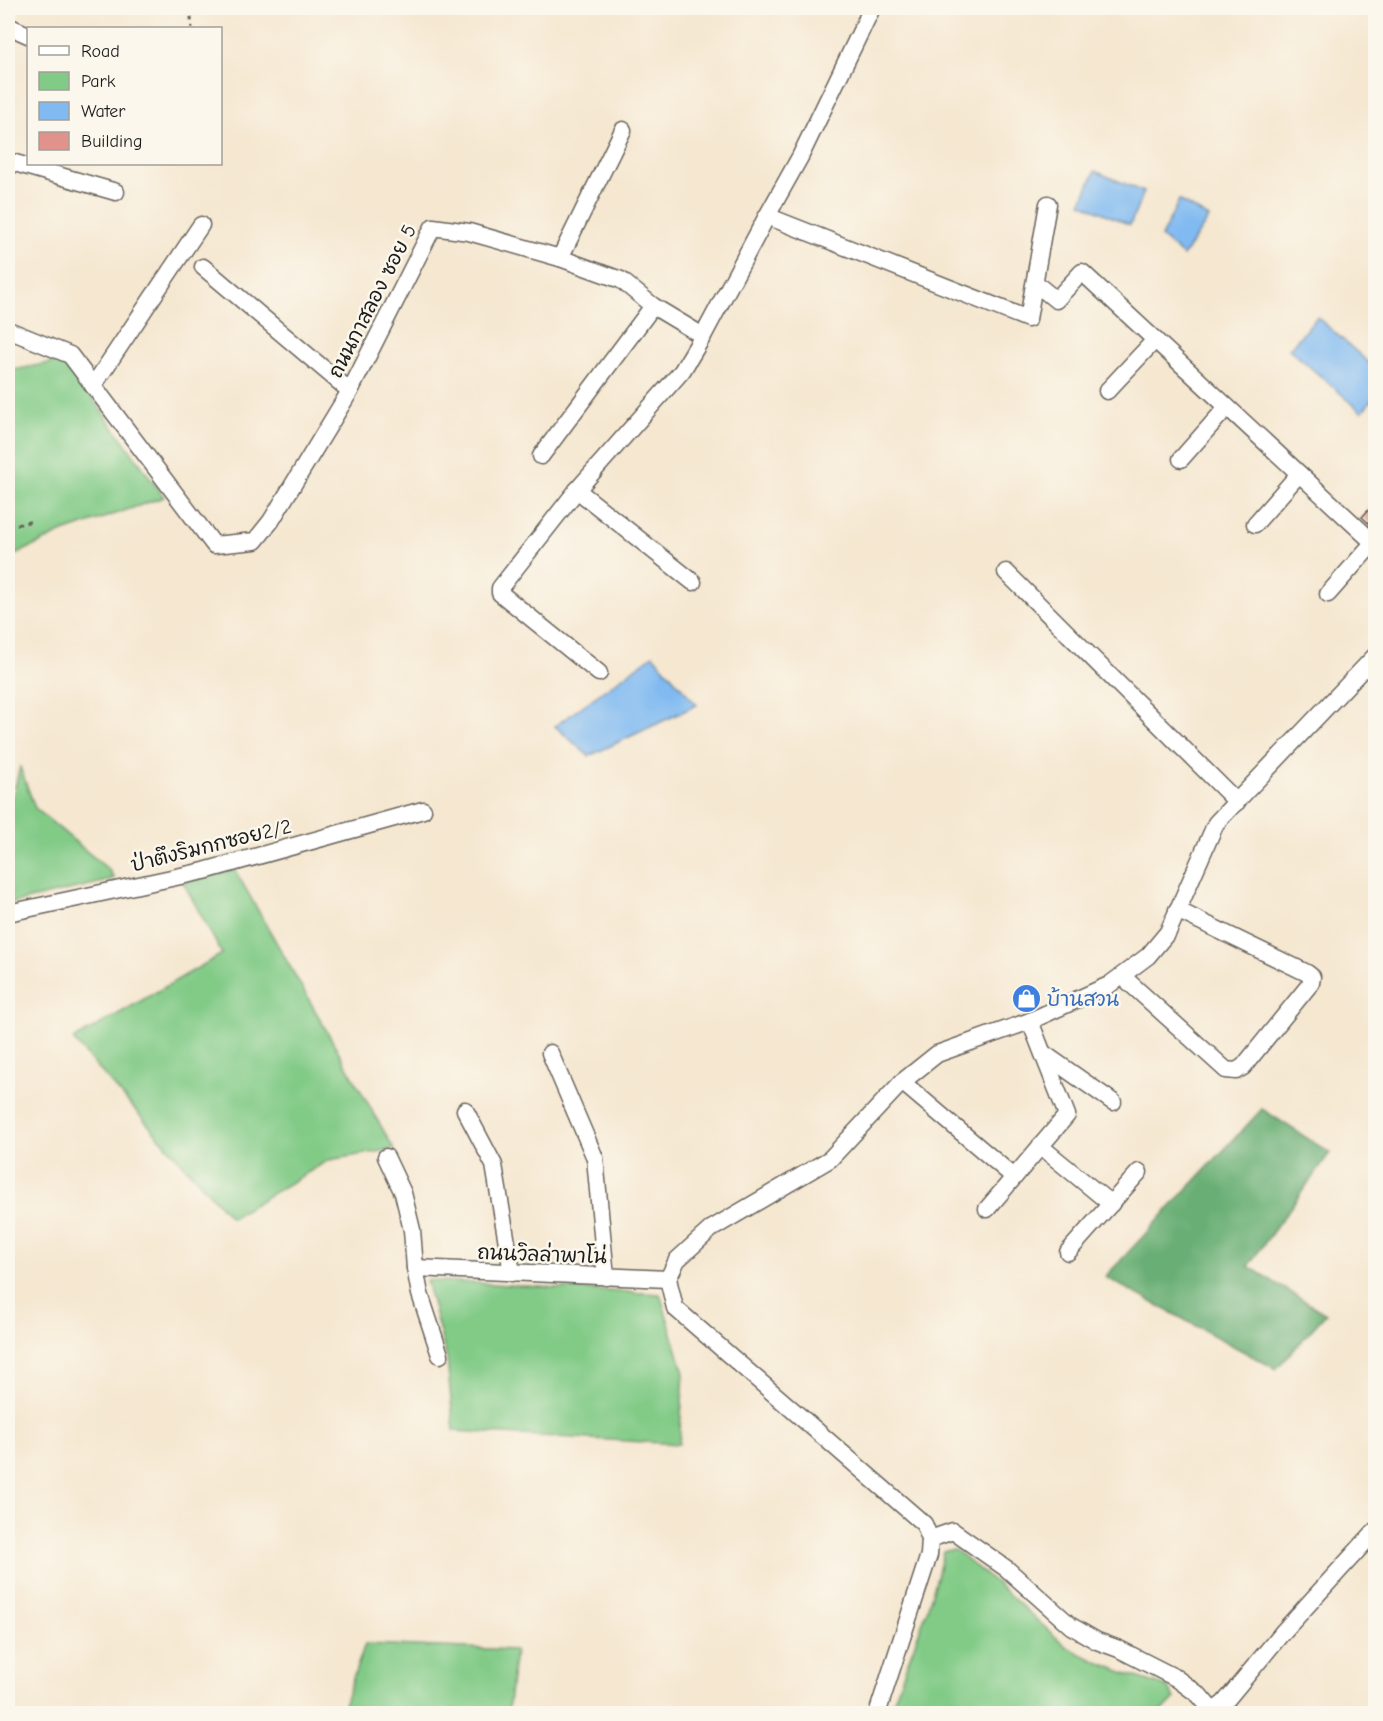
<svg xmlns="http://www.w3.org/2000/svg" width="1383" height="1721" viewBox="0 0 1383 1721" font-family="'Comic Neue','Playpen Sans Thai',sans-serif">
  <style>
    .green { fill: #82cb87; stroke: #4f7452; stroke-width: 1.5 }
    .forest { fill: #69af74; stroke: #426648; stroke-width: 1.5 }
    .water { fill: #80baf1; stroke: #4e6b86; stroke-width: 1.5 }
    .building { fill: #e1928b }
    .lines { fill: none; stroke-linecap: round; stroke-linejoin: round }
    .street-casing { stroke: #68635b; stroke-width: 19 }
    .path { stroke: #68635b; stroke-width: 3; stroke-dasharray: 4.5 4.5; stroke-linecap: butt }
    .street { stroke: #fff; stroke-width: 16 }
    .labels { text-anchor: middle; stroke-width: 5; stroke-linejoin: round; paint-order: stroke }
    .street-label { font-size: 20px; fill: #1c1c1c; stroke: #fbf7ec }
    .shop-label { font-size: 20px; fill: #366cbe; stroke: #fbf7ec; text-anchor: start }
  </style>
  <rect width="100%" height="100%" fill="#fbf7ec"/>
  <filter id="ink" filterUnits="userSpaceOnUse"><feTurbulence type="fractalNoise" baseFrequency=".0167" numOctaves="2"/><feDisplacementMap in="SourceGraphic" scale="12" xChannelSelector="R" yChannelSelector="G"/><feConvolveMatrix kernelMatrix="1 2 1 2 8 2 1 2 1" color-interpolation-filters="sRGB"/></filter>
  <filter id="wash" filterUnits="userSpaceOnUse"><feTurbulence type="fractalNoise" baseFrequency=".008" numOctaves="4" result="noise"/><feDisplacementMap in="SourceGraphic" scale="24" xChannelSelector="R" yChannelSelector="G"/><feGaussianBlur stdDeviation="1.35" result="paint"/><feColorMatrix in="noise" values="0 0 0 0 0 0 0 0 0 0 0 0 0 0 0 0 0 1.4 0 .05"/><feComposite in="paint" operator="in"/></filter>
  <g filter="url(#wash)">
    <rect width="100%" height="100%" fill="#f5e7d0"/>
    <g class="green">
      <polygon points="65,360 164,497 63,532 8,558 8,371"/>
      <polygon points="20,767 35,808 109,870 114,878 103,882 8,904 8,799 12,799"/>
      <polygon points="235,870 394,1149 329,1160 231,1218 73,1040 222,954 183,882"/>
      <polygon points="426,1280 660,1294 684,1373 679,1444 454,1431 447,1359"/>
      <path d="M955,1550l41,33 71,64 28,14 35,14 37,12 8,11 -15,15h-270c17,-54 42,-106 53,-162z"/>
      <polygon points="365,1644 515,1650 508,1713 341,1713"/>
    </g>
    <polygon class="forest" points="1262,1109 1330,1153 1248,1266 1326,1314 1276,1369 1105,1277"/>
    <g class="water">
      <polygon points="1095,171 1144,192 1130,225 1081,203"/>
      <polygon points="1179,200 1209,218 1183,256 1161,237"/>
      <polygon points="1317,317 1375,368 1375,396 1362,412 1289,349"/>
      <polygon points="653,655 697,705 589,756 555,726"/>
    </g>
    <g id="blocks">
      <polygon class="building" points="1376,502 1376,530 1362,517"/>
    </g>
  </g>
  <g filter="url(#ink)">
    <use href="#blocks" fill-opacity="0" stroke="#68635b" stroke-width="1.5"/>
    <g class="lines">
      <defs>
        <g id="street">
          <polyline points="8,26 28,35"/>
          <polyline points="8,161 116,192"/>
          <polyline points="767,216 1028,319 1048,204"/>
          <polyline points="560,258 623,130"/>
          <polyline points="203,267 350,391"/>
          <polyline points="1040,287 1056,300 1082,272 1376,545"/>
          <polyline points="8,330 70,355 214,545 255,541 271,521 350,391 433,227 469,232 560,258 621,280 653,306 703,336 767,216 800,157 872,8"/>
          <polyline points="93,386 201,225"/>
          <polyline points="1107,391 1155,340"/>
          <polyline points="541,456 653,306"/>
          <polyline points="1181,459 1227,407"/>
          <polyline points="577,490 693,582"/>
          <polyline points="1255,524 1299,474"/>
          <polyline points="1006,572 1237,802"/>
          <polyline points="1328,594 1373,543"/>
          <polyline points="599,673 500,593 500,588 577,490 682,371 703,336"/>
          <polyline points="8,913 204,871 423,810"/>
          <polyline points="1122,976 1226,1070 1236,1071 1243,1067 1311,983 1312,977 1307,973 1177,910"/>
          <polyline points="550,1053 595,1158 606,1277"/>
          <polyline points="1043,1053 1113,1102"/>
          <polyline points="902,1082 1014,1177"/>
          <polyline points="465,1110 494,1165 512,1273"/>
          <polyline points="1040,1146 1111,1204"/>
          <polyline points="386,1157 403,1193 412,1230 415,1268 420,1294 440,1355"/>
          <polyline points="987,1209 1067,1115 1030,1021"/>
          <polyline points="1068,1252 1139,1172"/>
          <polyline points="415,1268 668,1279"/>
          <polyline points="930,1539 953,1531 1007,1569 1071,1626 1097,1641 1119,1649 1176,1678 1199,1695 1210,1708 1215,1710 1224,1703 1282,1633 1376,1530"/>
          <polyline points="877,1714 929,1555 930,1539 924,1524 675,1308 668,1279 677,1260 711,1229 830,1159 902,1082 937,1054 1030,1021 1109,985 1148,956 1168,932 1216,823 1376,655"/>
        </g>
      </defs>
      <use href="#street" class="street-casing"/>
      <g class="path">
        <polyline points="190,8 192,28"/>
        <polyline points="8,527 33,521"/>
      </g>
      <use href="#street" class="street"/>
    </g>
  </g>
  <defs>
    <symbol id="shop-disc" viewBox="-11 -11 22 22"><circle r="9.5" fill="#3f7fe0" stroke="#fbf7ec"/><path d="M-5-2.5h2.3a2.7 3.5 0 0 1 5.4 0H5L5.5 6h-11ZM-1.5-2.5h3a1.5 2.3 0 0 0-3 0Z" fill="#fff"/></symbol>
  </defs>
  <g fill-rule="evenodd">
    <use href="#shop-disc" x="1010" y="982" width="33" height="33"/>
  </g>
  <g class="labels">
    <g class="street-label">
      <text transform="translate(372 301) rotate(-63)" y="7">ถนนกาสลอง ซอย 5</text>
      <text transform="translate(211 845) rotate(-14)" y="7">ป่าตึงริมกกซอย2/2</text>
      <text transform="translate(542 1254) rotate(2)" y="7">ถนนวิลล่าพาโน่</text>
    </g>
    <g class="shop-label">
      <text x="1047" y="1006">บ้านสวน</text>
    </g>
  </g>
  <rect width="1383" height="1721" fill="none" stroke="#fbf7ec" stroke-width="30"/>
  <rect x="27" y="27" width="195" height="138" fill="#fbf7ec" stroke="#a29f99" stroke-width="1.5"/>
  <rect x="39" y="46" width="30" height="9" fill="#ffffff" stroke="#a29f99" stroke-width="1.5"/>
  <text x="81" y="57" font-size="18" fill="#1c1c1c">Road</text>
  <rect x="39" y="72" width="30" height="18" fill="#82cb87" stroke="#a29f99" stroke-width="1.5"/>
  <text x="81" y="87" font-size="18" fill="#1c1c1c">Park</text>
  <rect x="39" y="102" width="30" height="18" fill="#80baf1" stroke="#a29f99" stroke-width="1.5"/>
  <text x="81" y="117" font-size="18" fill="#1c1c1c">Water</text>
  <rect x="39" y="132" width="30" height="18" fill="#e1928b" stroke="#a29f99" stroke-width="1.5"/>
  <text x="81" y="147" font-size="18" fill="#1c1c1c">Building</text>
</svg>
